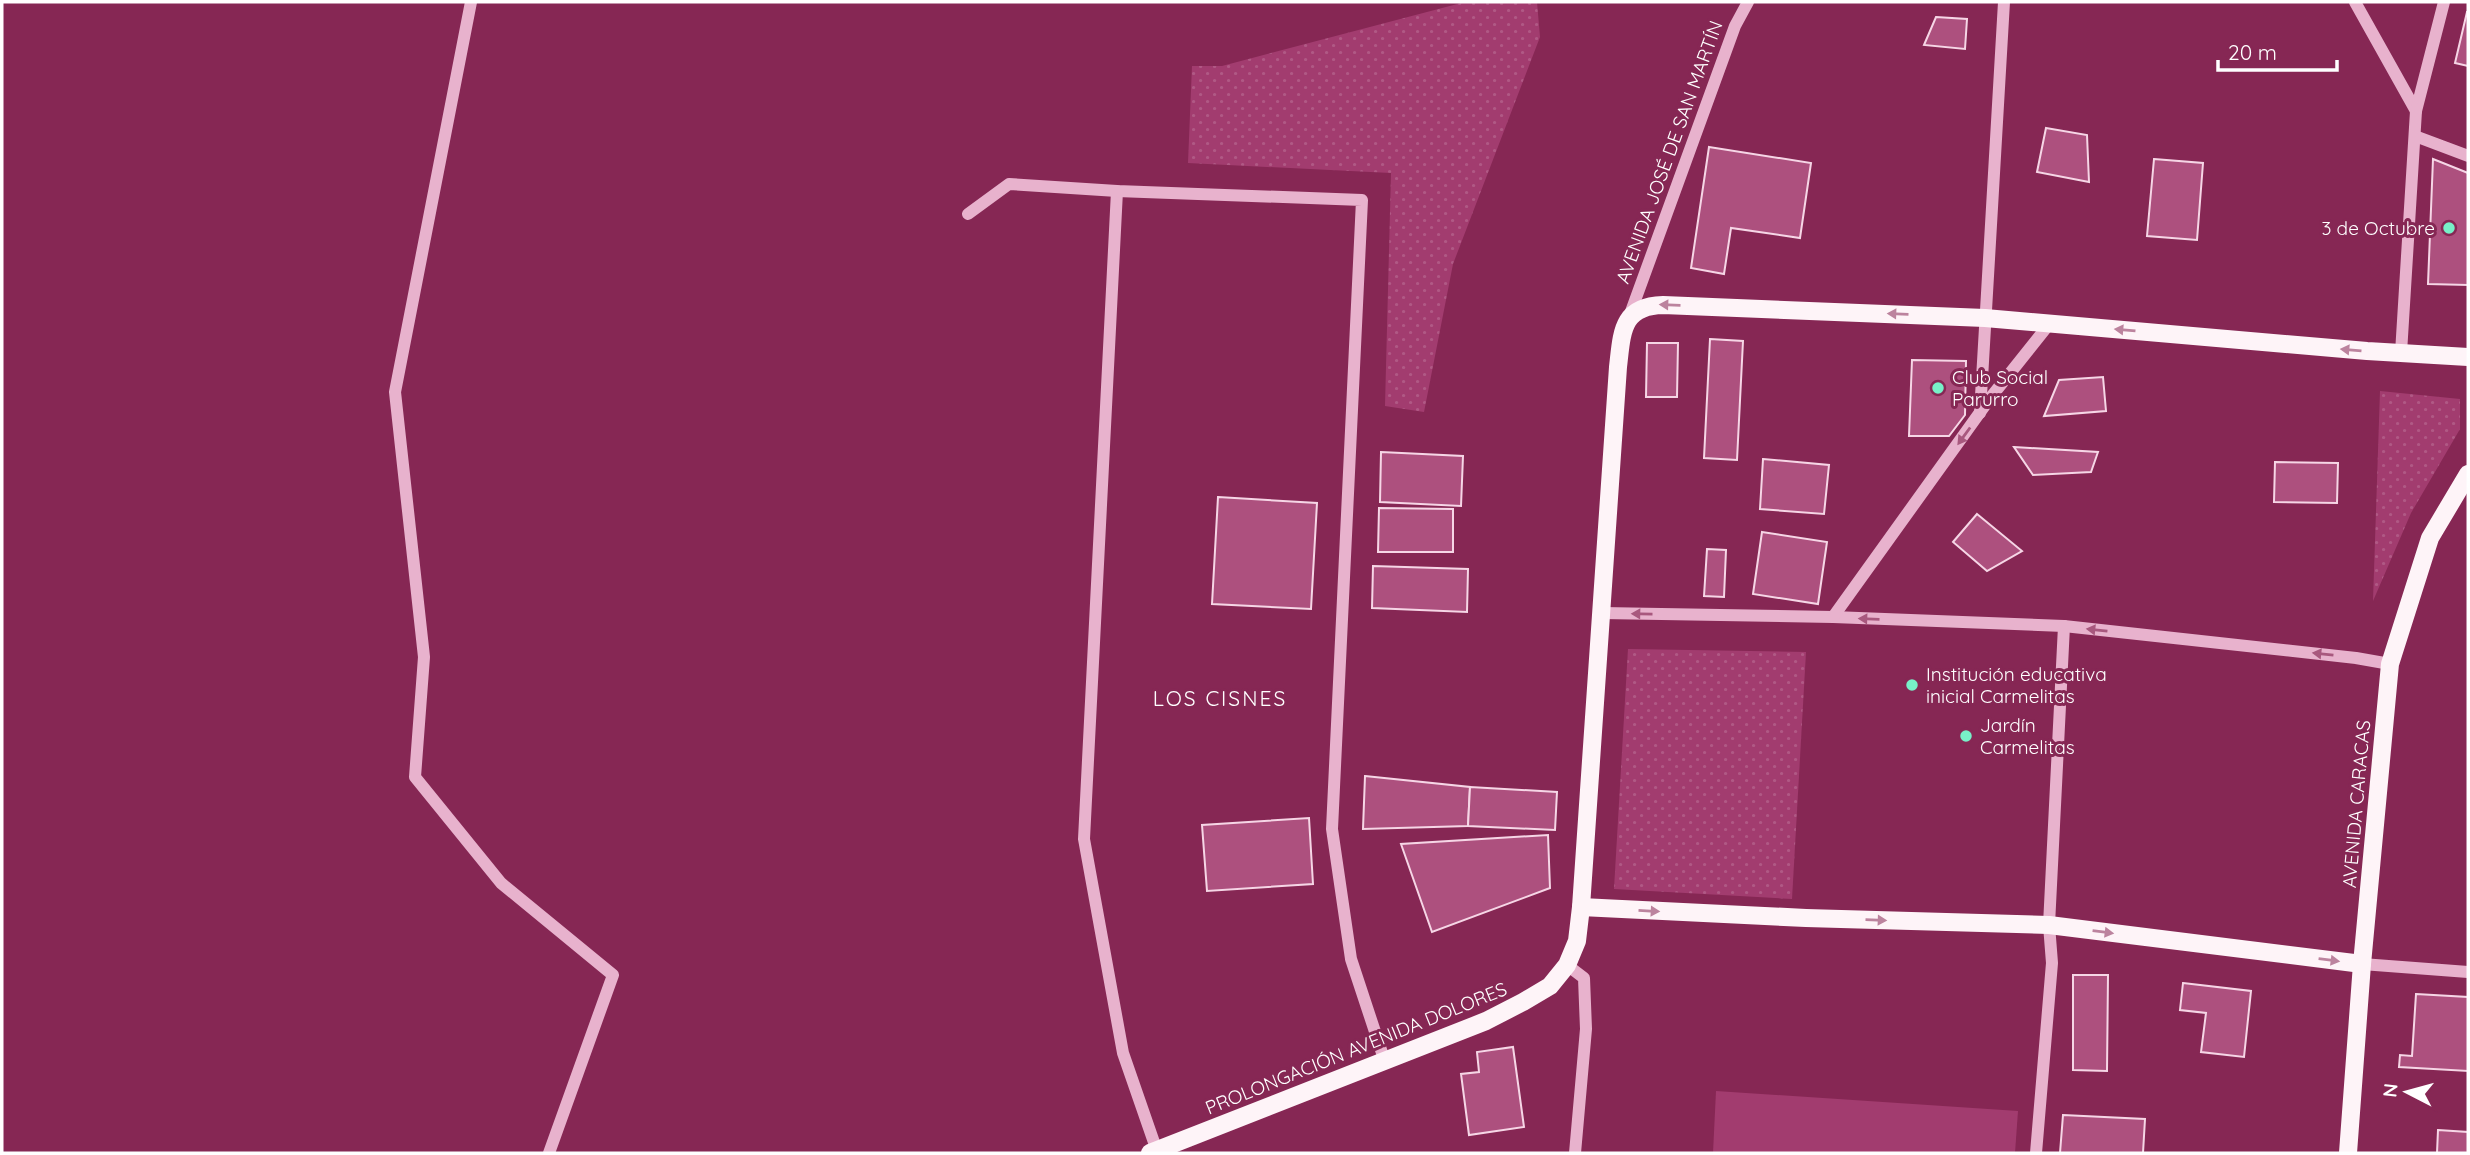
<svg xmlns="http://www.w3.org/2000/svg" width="2470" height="1155" viewBox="0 0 2470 1155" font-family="Quicksand,sans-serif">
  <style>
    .grass { fill: #a23c6f }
    .park { fill: url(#park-dots) }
    .building { fill: #ad507e; stroke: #f6d6e6; stroke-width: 2 }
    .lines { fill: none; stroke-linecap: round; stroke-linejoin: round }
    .minor { stroke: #e8b2cd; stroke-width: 12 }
    .major { stroke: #fef4f8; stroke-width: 18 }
    .oneway { fill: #bc839e }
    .oneway2 { fill: #a8587e }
    .poi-dot { fill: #78f0c8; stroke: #862754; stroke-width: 2.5 }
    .labels { text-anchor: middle; stroke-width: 6; stroke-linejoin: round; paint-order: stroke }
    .street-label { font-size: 19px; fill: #fff; stroke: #862754 }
    .poi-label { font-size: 19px; fill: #fff; stroke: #862754; text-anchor: start }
    .neighbourhood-label { font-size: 21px; letter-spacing: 2px; fill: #fff; stroke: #862754 }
  </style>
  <defs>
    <pattern id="park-dots" width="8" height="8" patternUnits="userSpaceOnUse" patternTransform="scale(1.75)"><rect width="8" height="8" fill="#a23c6f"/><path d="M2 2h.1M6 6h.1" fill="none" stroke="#b05985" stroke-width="1.8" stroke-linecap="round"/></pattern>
  </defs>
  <rect width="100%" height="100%" fill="#862754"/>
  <polygon class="grass" points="1716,1091 2018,1111 2015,1153 1713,1153"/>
  <g class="park">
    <polygon points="1465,2 1537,2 1540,37 1453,264 1424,412 1385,406 1391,173 1188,163 1192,66 1222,66"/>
    <polygon points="2380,391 2460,399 2460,429 2411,513 2373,601"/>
    <polygon points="1628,649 1806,652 1792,899 1614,889"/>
  </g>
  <g class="building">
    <polygon points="2467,12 2468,12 2468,66 2455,63"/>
    <polygon points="1936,17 1967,19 1965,49 1924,45"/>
    <polygon points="2046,128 2087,135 2089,182 2037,172"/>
    <polygon points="1709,147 1811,163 1800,238 1731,228 1724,274 1691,268"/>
    <polygon points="2154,159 2203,163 2197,240 2147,236"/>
    <polygon points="2433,159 2468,173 2468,285 2428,284"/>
    <polygon points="1710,339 1743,341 1737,460 1704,458"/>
    <polygon points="1647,343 1678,343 1677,397 1646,397"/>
    <polygon points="1912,360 1966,361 1965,415 1949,436 1909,436"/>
    <polygon points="2103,377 2106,411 2044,416 2059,380"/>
    <polygon points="2014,447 2098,452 2091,472 2033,475"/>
    <polygon points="1381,452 1463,456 1461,506 1380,502"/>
    <polygon points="1763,459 1829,465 1824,514 1760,509"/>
    <polygon points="2275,462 2338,463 2337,503 2274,502"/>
    <polygon points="1218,497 1317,503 1311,609 1212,604"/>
    <polygon points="1379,508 1453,509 1453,552 1378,552"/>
    <polygon points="1977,514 2022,551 1987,571 1953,542"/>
    <polygon points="1762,532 1827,542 1818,604 1753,594"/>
    <polygon points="1707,549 1726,550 1724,597 1704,596"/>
    <polygon points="1373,566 1468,569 1467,612 1372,608"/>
    <polygon points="1365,776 1470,787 1468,826 1363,829"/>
    <polygon points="1470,787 1557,792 1555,830 1468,826"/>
    <polygon points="1309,818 1313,884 1207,891 1202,825"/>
    <polygon points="1548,835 1550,888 1432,932 1401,844"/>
    <polygon points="2073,975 2108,975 2107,1071 2073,1070"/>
    <polygon points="2183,983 2251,991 2244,1057 2201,1052 2206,1013 2180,1010"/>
    <polygon points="2416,994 2468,997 2468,1071 2399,1067 2400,1055 2412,1056"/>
    <polygon points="1513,1047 1524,1127 1469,1135 1461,1074 1479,1072 1477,1052"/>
    <polygon points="2063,1115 2145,1119 2143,1153 2060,1153"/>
    <polygon points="2438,1130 2468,1132 2468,1153 2437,1153"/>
  </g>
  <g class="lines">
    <g class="minor">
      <polyline points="471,2 395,392 424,657 415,777 501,883 613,975 549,1153"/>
      <polyline points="2355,2 2416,111"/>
      <polyline points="2415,136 2468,156"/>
      <polyline points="1117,191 1084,839 1123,1053 1157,1151"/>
      <polyline points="968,214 1009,184 1117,191 1362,200 1332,829 1351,959 1385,1062"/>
      <polyline points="1629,317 1735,26 1748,2"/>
      <polyline points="2401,353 2416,111 2444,2"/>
      <polyline points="1980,413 2004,2"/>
      <polyline points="1602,613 1833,617 2064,626 2356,658 2390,664"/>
      <polyline points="1833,617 1991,397 2050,323"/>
      <polyline points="2362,964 2468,972"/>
      <polyline points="1567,965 1584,978 1586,1029 1575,1153"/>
      <polyline points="2036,1153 2052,963 2049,925 2064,626"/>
    </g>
    <g class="major">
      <polyline points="1581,907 1806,918 2049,925 2362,964"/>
      <path d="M1150,1153l336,-132 37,-19 27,-16 17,-21 10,-24 4,-34 37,-540c4,-34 3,-61 45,-62l322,13 382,33 101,6"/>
      <polyline points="2348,1153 2362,964 2390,664 2430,538 2468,474"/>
    </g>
  </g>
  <defs><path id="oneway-solid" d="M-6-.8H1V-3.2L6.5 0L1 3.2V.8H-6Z" transform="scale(1.75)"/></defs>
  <g class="oneway">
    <use href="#oneway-solid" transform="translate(1670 305) rotate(-178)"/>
    <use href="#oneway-solid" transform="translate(1898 314) rotate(-178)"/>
    <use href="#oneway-solid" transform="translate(2125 330) rotate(-175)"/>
    <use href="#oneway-solid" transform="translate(2351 350) rotate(-175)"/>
    <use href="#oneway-solid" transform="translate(1649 911) rotate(3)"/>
    <use href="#oneway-solid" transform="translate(1876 920) rotate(2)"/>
    <use href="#oneway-solid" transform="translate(2103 932) rotate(7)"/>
    <use href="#oneway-solid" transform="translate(2329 960) rotate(7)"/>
  </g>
  <g class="oneway2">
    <use href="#oneway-solid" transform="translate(1964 436) rotate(126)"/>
    <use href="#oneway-solid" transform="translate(1642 614) rotate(-179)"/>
    <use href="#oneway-solid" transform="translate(1869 619) rotate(-178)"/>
    <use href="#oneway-solid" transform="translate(2097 630) rotate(-174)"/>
    <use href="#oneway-solid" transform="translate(2323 654) rotate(-174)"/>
  </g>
  <g class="poi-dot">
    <circle cx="2449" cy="228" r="7"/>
    <circle cx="1938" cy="388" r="7"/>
    <circle cx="1912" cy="685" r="7"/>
    <circle cx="1966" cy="736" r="7"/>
  </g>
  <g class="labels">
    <g class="street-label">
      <text transform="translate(1669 152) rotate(-70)" y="7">AVENIDA JOSÉ DE SAN MARTÍN</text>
      <text transform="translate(2356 804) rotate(-85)" y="7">AVENIDA CARACAS</text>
      <text transform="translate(1356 1048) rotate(-22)" y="7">PROLONGACIÓN AVENIDA DOLORES</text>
    </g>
    <g class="poi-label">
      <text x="2435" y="235" text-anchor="end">3 de Octubre</text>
      <text x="1952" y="384">Club Social<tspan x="1952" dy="22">Parurro</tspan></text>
      <text x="1926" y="681">Institución educativa<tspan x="1926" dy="22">inicial Carmelitas</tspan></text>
      <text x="1980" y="732">Jardín<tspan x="1980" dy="22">Carmelitas</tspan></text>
    </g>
    <g class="neighbourhood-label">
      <text x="1220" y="706">LOS CISNES</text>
    </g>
  </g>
  <rect width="2470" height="1155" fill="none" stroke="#ffffff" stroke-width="7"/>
  <g transform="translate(2407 1092) rotate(276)" stroke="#862754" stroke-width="5" paint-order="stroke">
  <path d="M0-5L12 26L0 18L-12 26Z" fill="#ffffff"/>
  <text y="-10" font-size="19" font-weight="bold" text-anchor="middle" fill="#ffffff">N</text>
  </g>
  <path d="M2218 60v10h119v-10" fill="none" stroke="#ffffff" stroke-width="3.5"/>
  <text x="2228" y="60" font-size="21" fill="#ffffff" stroke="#862754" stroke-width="5" paint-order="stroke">20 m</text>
</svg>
